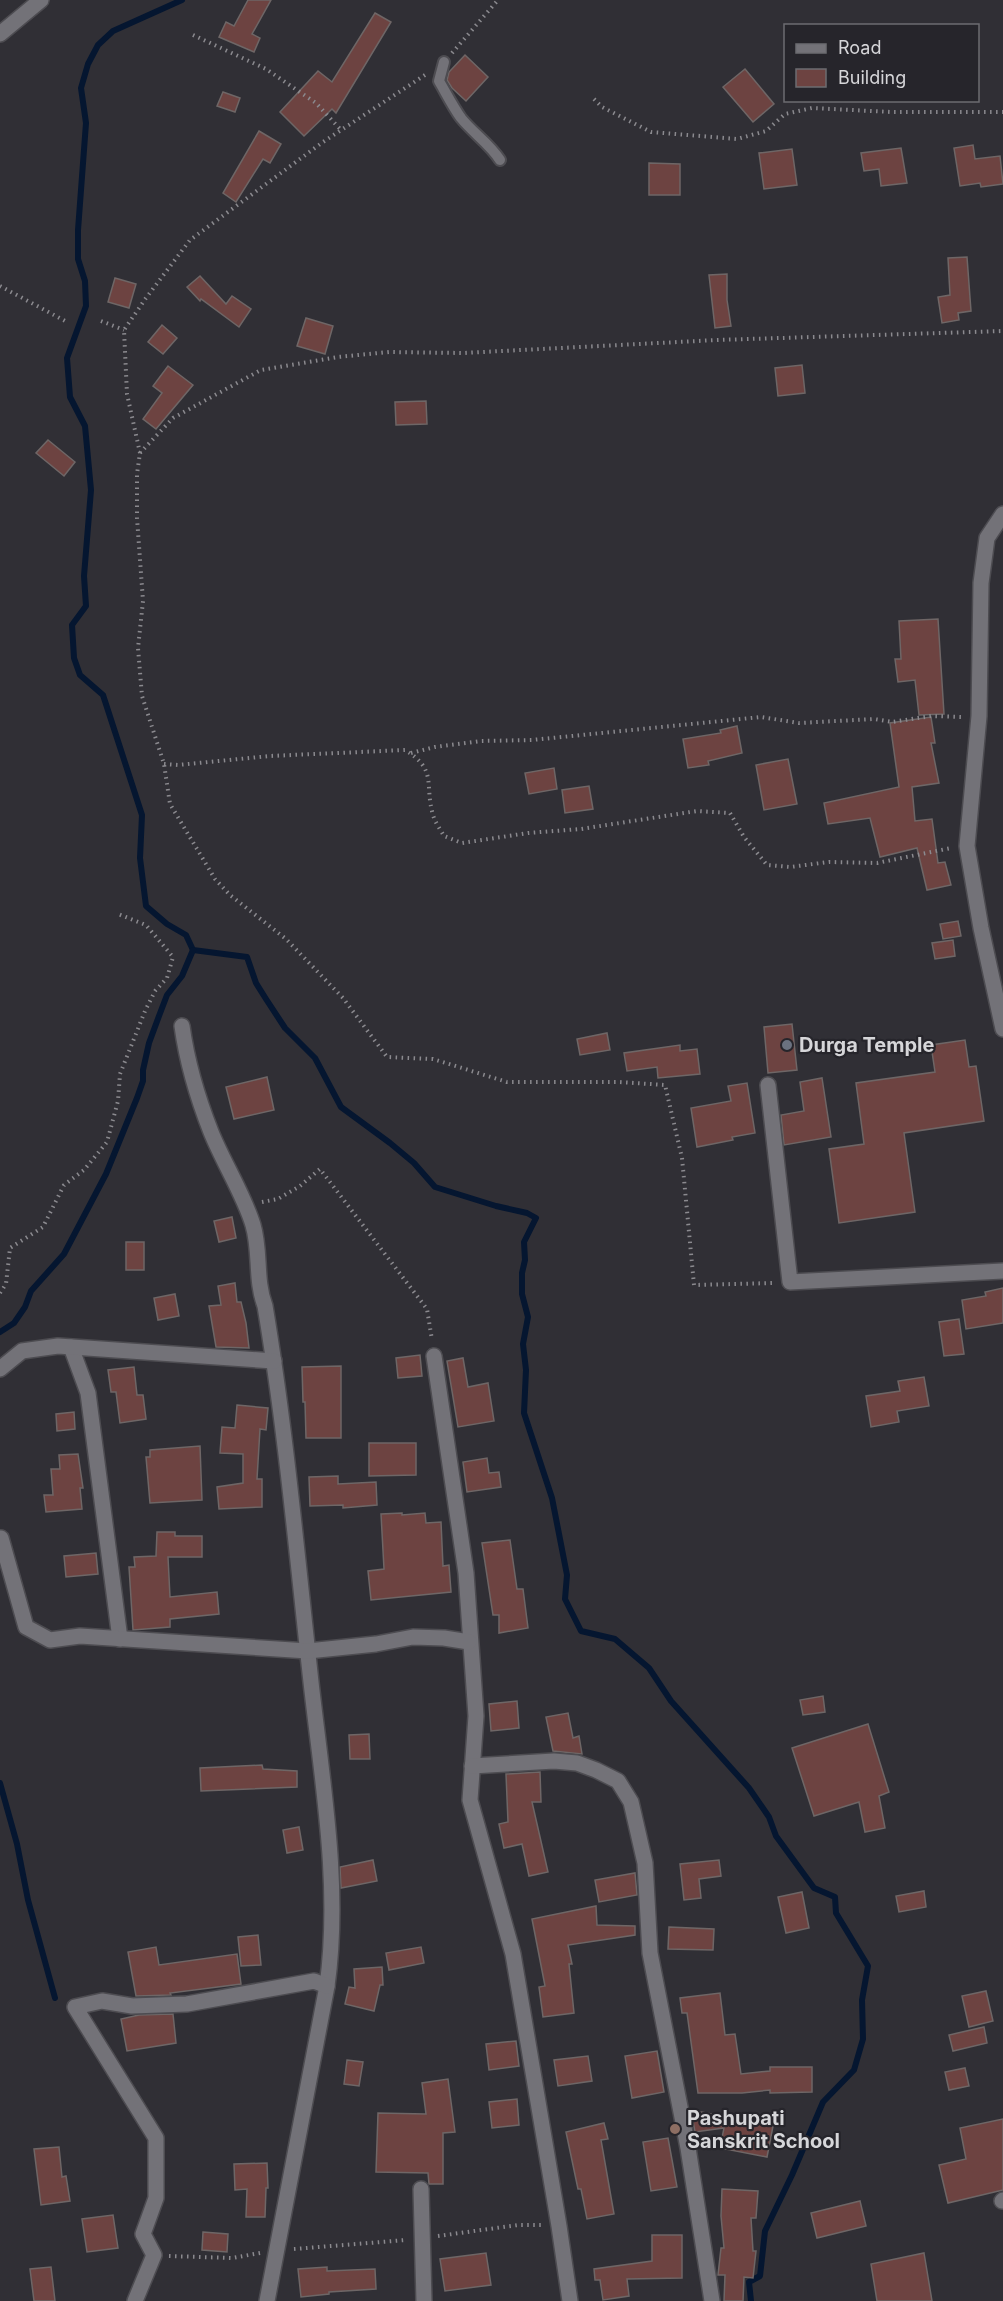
<svg xmlns="http://www.w3.org/2000/svg" width="1003" height="2301" viewBox="0 0 1003 2301" font-family="Inter,sans-serif">
  <style>
    .lines { fill: none; stroke-linecap: round; stroke-linejoin: round }
    .stream { stroke: #051630; stroke-width: 6 }
    .building { fill: #6d4341; stroke: #6e6666; stroke-width: 1.5 }
    .lane-casing { stroke: #4d4c51; stroke-width: 14 }
    .street-casing { stroke: #4d4c51; stroke-width: 18 }
    .path { stroke: #8b8a8f; stroke-width: 4; stroke-dasharray: 1.5 4.5; stroke-linecap: butt }
    .lane { stroke: #737278; stroke-width: 10 }
    .street { stroke: #737278; stroke-width: 15 }
    .worship-dot { fill: #6b7280; stroke: #26252b; stroke-width: 2 }
    .education-dot { fill: #8d6e63; stroke: #26252b; stroke-width: 2 }
    .labels { text-anchor: middle; stroke-width: 4.5; stroke-linejoin: round; paint-order: stroke }
    .poi-label { font-size: 20px; font-weight: bold; fill: #d6d6d9; stroke: #26252b; text-anchor: start }
  </style>
  <rect width="100%" height="100%" fill="#302f35"/>
  <g class="lines">
    <g class="stream">
      <polyline points="182,0 113,31 98,45 88,64 81,88 86,123 78,230 78,259 85,281 86,306 67,358 70,397 85,426 91,490 84,576 86,606 72,625 74,658 80,675 103,695 142,815 140,858 146,906 167,924 186,935 193,950 247,957 256,983 266,999 285,1028 315,1058 341,1107 390,1143 414,1163 435,1187 496,1206 527,1213 536,1218 524,1242 525,1260 522,1273 522,1294 528,1317 523,1344 526,1370 524,1413 552,1498 567,1575 565,1599 581,1631 615,1639 649,1668 671,1701 749,1788 769,1817 776,1836 814,1888 835,1897 836,1913 868,1966 862,2000 863,2039 854,2070 823,2102 792,2175 765,2231 760,2276 749,2282 751,2301"/>
      <polyline points="0,1332 14,1323 25,1307 31,1291 64,1254 106,1174 137,1098 143,1081 143,1070 149,1043 159,1016 167,995 182,976 193,950"/>
      <polyline points="0,1783 17,1844 28,1900 55,1998"/>
    </g>
  </g>
  <g class="building">
    <polygon points="248,0 271,0 252,34 260,38 254,52 219,37 226,22 234,26"/>
    <polygon points="375,13 391,22 336,113 332,109 304,136 280,112 318,71 332,82"/>
    <polygon points="465,55 488,77 466,101 452,88 447,80 449,72"/>
    <polygon points="745,69 774,104 753,122 723,87"/>
    <polygon points="223,92 240,98 235,112 217,106"/>
    <polygon points="259,131 281,144 270,163 263,159 236,202 223,193"/>
    <polygon points="973,145 975,159 1000,156 1003,184 981,187 980,183 960,186 954,148"/>
    <polygon points="901,148 907,183 881,186 879,169 864,171 861,153"/>
    <polygon points="792,149 797,185 764,189 759,153"/>
    <polygon points="649,163 680,164 680,195 649,195"/>
    <polygon points="967,257 971,311 958,313 959,320 942,323 938,297 950,295 948,258"/>
    <polygon points="727,274 727,300 731,326 715,328 709,275"/>
    <polygon points="200,276 226,304 232,296 251,309 239,327 201,299 200,301 187,287"/>
    <polygon points="115,278 136,284 129,308 108,302"/>
    <polygon points="306,318 333,326 325,354 297,346"/>
    <polygon points="162,325 177,338 163,354 148,342"/>
    <polygon points="802,365 805,393 778,396 775,368"/>
    <polygon points="168,366 193,385 156,429 143,419 162,393 153,386"/>
    <polygon points="426,401 427,424 396,425 395,402"/>
    <polygon points="48,440 75,462 64,476 36,453"/>
    <polygon points="938,619 944,714 919,715 915,680 898,682 895,659 901,659 899,621"/>
    <polygon points="931,717 935,743 931,743 939,783 912,787 915,821 932,819 938,863 945,862 951,885 927,890 917,848 880,857 870,818 828,824 824,803 899,787 890,723"/>
    <polygon points="737,726 742,753 708,761 709,765 688,768 683,739 721,733 720,730"/>
    <polygon points="788,759 797,804 764,810 756,765"/>
    <polygon points="554,768 557,789 529,794 525,773"/>
    <polygon points="589,786 593,809 565,813 562,790"/>
    <polygon points="958,921 961,936 943,939 940,924"/>
    <polygon points="953,940 955,956 935,959 932,943"/>
    <polygon points="792,1024 797,1070 768,1073 764,1027"/>
    <polygon points="607,1033 610,1050 580,1055 577,1039"/>
    <polygon points="965,1040 969,1067 976,1066 984,1121 904,1133 915,1212 839,1223 829,1149 864,1144 856,1083 935,1072 931,1045"/>
    <polygon points="680,1045 680,1051 697,1049 700,1074 658,1078 657,1067 627,1071 624,1053"/>
    <polygon points="267,1077 274,1110 234,1119 226,1087"/>
    <polygon points="822,1078 831,1137 784,1145 781,1115 804,1111 800,1082"/>
    <polygon points="747,1083 755,1133 732,1137 733,1140 697,1147 691,1108 731,1101 728,1086"/>
    <polygon points="232,1217 236,1238 219,1242 214,1221"/>
    <rect x="126" y="1242" width="18" height="28"/>
    <polygon points="235,1283 237,1302 241,1302 246,1323 249,1348 216,1347 209,1306 221,1305 218,1286"/>
    <polygon points="1003,1288 1003,1323 966,1329 962,1300 986,1296 985,1292"/>
    <polygon points="175,1294 179,1316 158,1320 154,1298"/>
    <polygon points="959,1319 964,1354 944,1356 939,1322"/>
    <polygon points="420,1355 422,1376 398,1378 396,1358"/>
    <polygon points="463,1358 468,1387 488,1383 494,1421 458,1427 447,1361"/>
    <polygon points="341,1366 341,1438 306,1438 305,1402 303,1402 302,1367"/>
    <polygon points="134,1367 137,1395 143,1395 146,1419 120,1423 116,1392 111,1392 108,1370"/>
    <polygon points="924,1377 929,1406 897,1411 899,1422 871,1427 866,1396 900,1391 898,1381"/>
    <polygon points="237,1405 268,1408 266,1430 260,1429 257,1479 262,1479 262,1507 219,1509 217,1487 243,1483 243,1454 220,1453 222,1427 235,1428"/>
    <polygon points="74,1412 75,1429 57,1431 56,1414"/>
    <polygon points="369,1443 416,1443 416,1475 369,1476"/>
    <polygon points="200,1446 202,1500 150,1503 146,1457 150,1457 150,1450"/>
    <polygon points="78,1454 83,1488 80,1488 82,1509 46,1512 44,1495 53,1495 51,1469 60,1469 59,1455"/>
    <polygon points="487,1458 489,1473 499,1472 501,1487 467,1492 463,1462"/>
    <polygon points="338,1476 338,1484 376,1482 377,1505 343,1508 343,1505 310,1506 309,1477"/>
    <polygon points="402,1513 402,1515 425,1513 426,1523 441,1522 443,1566 449,1565 451,1592 371,1600 368,1571 384,1569 381,1514"/>
    <polygon points="157,1532 175,1532 175,1536 202,1536 202,1557 168,1557 170,1597 217,1592 219,1614 170,1619 170,1627 133,1630 129,1567 135,1567 134,1557 156,1556"/>
    <polygon points="510,1540 517,1589 523,1589 528,1628 499,1633 499,1615 493,1615 482,1543"/>
    <polygon points="96,1553 98,1574 66,1577 64,1556"/>
    <polygon points="823,1696 825,1712 803,1715 800,1700"/>
    <polygon points="517,1701 519,1728 491,1731 489,1704"/>
    <polygon points="568,1713 573,1738 579,1736 582,1754 553,1751 546,1717"/>
    <polygon points="868,1724 889,1792 879,1796 885,1828 865,1832 859,1802 814,1816 792,1748"/>
    <polygon points="369,1734 370,1759 350,1759 349,1735"/>
    <polygon points="262,1765 263,1769 297,1771 297,1787 201,1791 200,1768"/>
    <polygon points="540,1772 541,1802 532,1802 548,1872 529,1876 522,1844 504,1848 499,1824 508,1822 506,1774"/>
    <polygon points="299,1827 303,1850 287,1853 283,1830"/>
    <polygon points="373,1860 377,1881 341,1888 340,1867"/>
    <polygon points="719,1860 721,1876 699,1879 701,1898 684,1900 680,1864"/>
    <polygon points="635,1873 637,1895 599,1902 595,1880"/>
    <polygon points="924,1891 926,1907 899,1912 896,1896"/>
    <polygon points="802,1892 809,1928 786,1933 778,1897"/>
    <polygon points="596,1906 597,1925 635,1926 635,1935 568,1945 572,1964 569,1964 574,2013 543,2017 539,1987 545,1986 532,1919"/>
    <polygon points="669,1927 714,1929 713,1950 668,1949"/>
    <polygon points="258,1935 261,1965 241,1966 238,1937"/>
    <polygon points="156,1947 159,1965 237,1954 241,1984 170,1993 171,1995 136,1996 128,1952"/>
    <polygon points="421,1947 424,1963 389,1970 386,1953"/>
    <polygon points="382,1967 383,1985 380,1985 374,2011 345,2004 349,1987 355,1988 354,1969"/>
    <polygon points="986,1991 993,2021 969,2027 962,1996"/>
    <polygon points="720,1993 725,2035 735,2034 741,2074 770,2071 770,2067 812,2067 812,2092 770,2093 770,2090 742,2093 698,2093 687,2013 682,2013 680,1998"/>
    <polygon points="173,2014 176,2043 127,2051 121,2019 139,2015"/>
    <polygon points="984,2027 987,2043 953,2051 949,2035"/>
    <polygon points="516,2041 519,2066 489,2070 486,2044"/>
    <polygon points="657,2051 664,2092 632,2098 625,2056"/>
    <polygon points="588,2056 592,2081 558,2086 554,2060"/>
    <polygon points="347,2060 363,2062 359,2086 344,2084"/>
    <polygon points="965,2068 969,2086 949,2090 945,2072"/>
    <polygon points="448,2079 455,2132 443,2133 443,2184 429,2184 428,2173 376,2172 378,2113 426,2114 422,2083"/>
    <polygon points="517,2099 519,2125 492,2128 489,2102"/>
    <polygon points="691,2110 773,2126 767,2157 720,2148 724,2128 695,2132"/>
    <polygon points="1003,2119 1003,2190 948,2203 939,2165 966,2159 960,2128"/>
    <polygon points="604,2123 608,2139 601,2140 614,2214 587,2219 581,2189 578,2189 566,2132"/>
    <polygon points="668,2138 677,2187 651,2191 643,2142"/>
    <polygon points="59,2147 62,2177 66,2176 70,2201 41,2205 34,2149"/>
    <polygon points="267,2163 268,2188 266,2188 265,2217 246,2217 247,2189 235,2190 234,2164"/>
    <polygon points="722,2189 758,2191 756,2218 751,2218 753,2251 756,2251 753,2278 744,2277 743,2301 724,2301 725,2275 718,2275 721,2248 724,2248 721,2216"/>
    <polygon points="860,2201 866,2226 817,2238 811,2213"/>
    <polygon points="113,2215 118,2248 87,2252 82,2219"/>
    <polygon points="203,2232 228,2234 227,2252 202,2250"/>
    <polygon points="652,2235 682,2235 682,2278 627,2279 629,2296 603,2300 600,2280 595,2280 594,2269 652,2261"/>
    <polygon points="486,2253 491,2285 445,2291 440,2259"/>
    <polygon points="924,2253 932,2301 877,2301 871,2264"/>
    <polygon points="51,2267 55,2301 34,2301 30,2269"/>
    <polygon points="327,2267 327,2271 375,2269 376,2289 329,2292 329,2294 301,2297 298,2269"/>
  </g>
  <g class="lines">
    <defs>
      <path id="lane" d="M444,62l-5,19c7,12 14,26 22,37 12,15 29,26 39,42"/>
      <g id="street">
        <polyline points="0,34 41,0"/>
        <polyline points="1003,514 987,538 981,583 979,716 967,846 981,928 1003,1029"/>
        <path d="M182,1026c5,36 16,73 29,106 12,30 33,63 42,93 8,27 2,55 12,81 21,125 32,250 46,376 11,99 30,204 16,304l-60,315"/>
        <polyline points="768,1085 790,1282 1003,1271"/>
        <polyline points="71,1347 88,1393 120,1639"/>
        <polyline points="434,1356 466,1573 476,1716 470,1800 513,1954 559,2226 570,2301"/>
        <polyline points="0,1369 22,1351 58,1346 274,1361"/>
        <polyline points="1,1538 26,1627 50,1640 80,1636 308,1651 376,1644 413,1637 444,1638 469,1642"/>
        <polyline points="472,1766 554,1761 577,1763 596,1770 618,1781 631,1802 645,1863 650,1953 688,2148 712,2301"/>
        <polyline points="421,2189 424,2301"/>
        <polyline points="1002,2201 1003,2200"/>
        <polyline points="135,2301 154,2255 143,2234 156,2198 156,2138 75,2007 102,2001 132,2006 187,2004 314,1981 327,1986"/>
      </g>
    </defs>
    <use href="#lane" class="lane-casing"/>
    <use href="#street" class="street-casing"/>
    <g class="path">
      <polyline points="193,35 266,69 316,103 342,131"/>
      <polyline points="452,53 498,0"/>
      <polyline points="425,75 323,142 190,240 146,298 124,330 127,394 140,453 137,474 137,518 143,601 138,648 142,696 164,764 170,804 215,879 230,895 286,939 343,998 387,1057 433,1059 507,1082 619,1082 665,1085 682,1158 694,1285 774,1283"/>
      <polyline points="594,99 602,107 651,132 737,139 766,131 785,114 812,108 891,112 1003,112"/>
      <polyline points="0,286 67,322"/>
      <polyline points="101,321 124,330"/>
      <polyline points="140,453 173,418 261,370 338,357 389,352 463,353 717,340 1003,331"/>
      <polyline points="411,753 435,747 481,741 532,740 761,717 799,723 874,719 892,722 931,716 963,717"/>
      <path d="M164,764l14,1 92,-9 135,-6c33,20 19,34 28,65 2,7 7,14 11,21l18,7 66,-10 53,-4 116,-18 33,2 14,24 23,28 23,2 39,-5 48,1 74,-15"/>
      <polyline points="262,1202 278,1199 300,1186 320,1169 427,1309 432,1340"/>
      <polyline points="0,1293 6,1284 10,1248 43,1227 64,1185 84,1170 107,1142 118,1101 120,1074 145,1011 155,991 167,978 173,957 146,925 118,914"/>
      <polyline points="438,2236 518,2225 543,2225"/>
      <polyline points="294,2249 406,2240"/>
      <polyline points="169,2256 232,2258 260,2253"/>
    </g>
    <use href="#lane" class="lane"/>
    <use href="#street" class="street"/>
  </g>
  <circle class="worship-dot" cx="787" cy="1045" r="6"/>
  <circle class="education-dot" cx="675" cy="2129" r="6"/>
  <g class="labels">
    <g class="poi-label">
      <text x="799" y="1052">Durga Temple</text>
      <text x="687" y="2125">Pashupati<tspan x="687" dy="23">Sanskrit School</tspan></text>
    </g>
  </g>
  <rect x="784" y="24" width="195" height="78" fill="#26252b" stroke="#6c6c71" stroke-width="1.5"/>
  <rect x="796" y="44" width="30" height="9" fill="#737278" stroke="#6c6c71" stroke-width="1.5"/>
  <text x="838" y="54" font-size="18" fill="#d6d6d9">Road</text>
  <rect x="796" y="69" width="30" height="18" fill="#6d4341" stroke="#6c6c71" stroke-width="1.5"/>
  <text x="838" y="84" font-size="18" fill="#d6d6d9">Building</text>
</svg>
